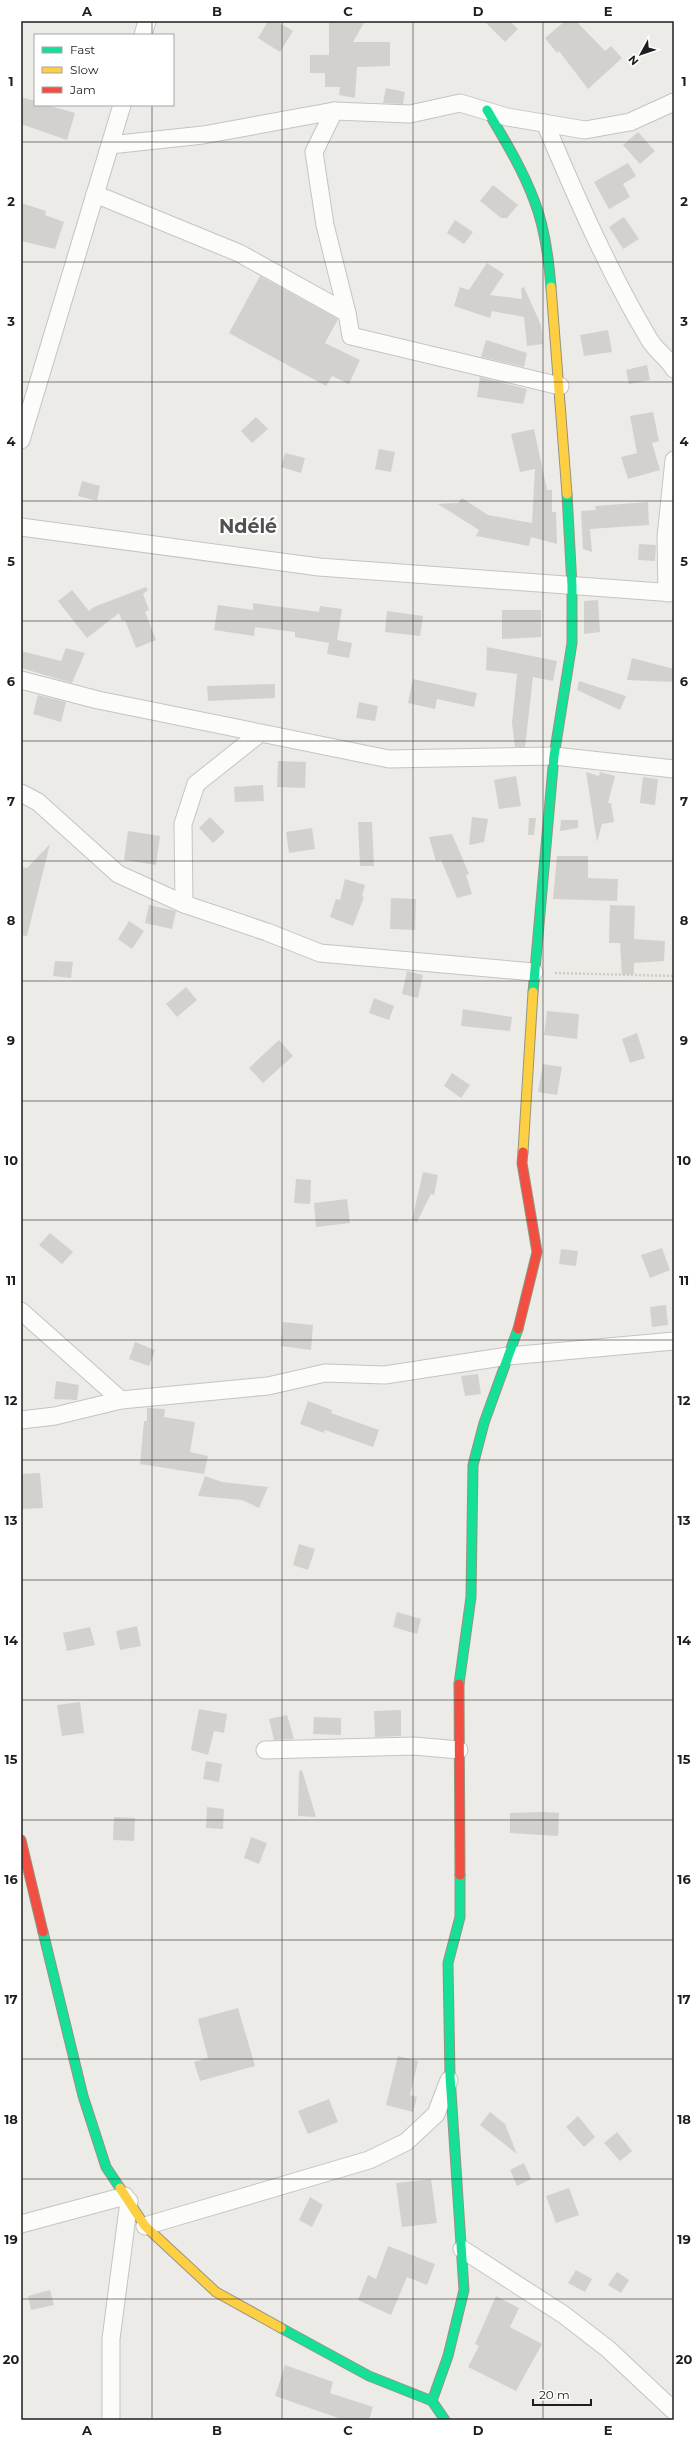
<svg xmlns="http://www.w3.org/2000/svg" width="695" height="2441" viewBox="0 0 695 2441" font-family="Montserrat,sans-serif">
  <style>
    .building { fill: #d3d1ce }
    .lines { fill: none; stroke-linecap: round; stroke-linejoin: round }
    .street-casing { stroke: #c5c4c3; stroke-width: 19 }
    .fast-casing { stroke: #93967e; stroke-width: 11 }
    .slow-casing { stroke: #93967e; stroke-width: 11 }
    .jam-casing { stroke: #93967e; stroke-width: 11 }
    .path { stroke: #d6c9c6; stroke-width: 2.5; stroke-dasharray: 2 2; stroke-linecap: butt }
    .street { stroke: #fcfcfb; stroke-width: 17 }
    .fast { stroke: #16e098; stroke-width: 9 }
    .slow { stroke: #ffcf43; stroke-width: 9 }
    .jam { stroke: #f24e42; stroke-width: 9 }
    .grid { fill: none; stroke: #1e1e1e; stroke-width: 1; stroke-opacity: 0.55 }
    .labels { text-anchor: middle; stroke-width: 4; stroke-linejoin: round; paint-order: stroke }
    .town-label { font-size: 19px; font-weight: bold; fill: #515151; stroke: #fff }
    .neatline { fill: none; stroke: #1e1e1e; stroke-width: 1.5 }
    .grid-label { font-size: 13px; text-anchor: middle; font-weight: bold; fill: #1e1e1e }
  </style>
  <rect width="100%" height="100%" fill="#ecebe7"/>
  <g class="building">
    <polygon points="268,21 276,21 293,31 280,52 258,38"/>
    <polygon points="329,21 365,21 353,42 390,42 390,66 357,67 355,98 339,95 340,87 325,87 325,73 310,73 310,55 329,55"/>
    <polygon points="484,21 510,21 518,29 505,42"/>
    <polygon points="565,21 576,21 605,51 611,46 622,58 588,89 559,51 557,53 545,38"/>
    <polygon points="386,88 405,92 403,104 383,103"/>
    <polygon points="21,97 35,101 35,105 47,105 75,113 67,140 21,124"/>
    <polygon points="638,132 655,151 640,164 623,145"/>
    <polygon points="628,163 636,176 623,184 630,197 609,209 594,182"/>
    <polygon points="493,185 518,205 507,218 501,218 480,201"/>
    <polygon points="21,203 46,211 45,215 64,222 55,249 21,241"/>
    <polygon points="624,217 639,239 623,249 609,227"/>
    <polygon points="455,220 473,232 464,244 447,233"/>
    <polygon points="487,263 504,274 490,295 522,299 521,288 524,287 541,325 543,344 527,346 524,317 492,311 490,318 454,306 460,287 469,290"/>
    <polygon points="260,276 338,319 325,343 360,360 349,384 332,376 326,386 229,333"/>
    <polygon points="608,330 612,352 584,356 580,335"/>
    <polygon points="486,340 527,353 524,367 481,357"/>
    <polygon points="647,365 650,380 629,384 626,370"/>
    <polygon points="480,377 527,389 523,404 477,397"/>
    <polygon points="653,412 659,441 652,443 660,470 628,479 621,457 637,453 630,416"/>
    <polygon points="256,417 268,429 252,443 241,431"/>
    <polygon points="534,429 547,490 552,490 552,512 556,512 557,544 531,537 529,546 476,536 479,530 438,504 458,503 462,498 488,515 532,523 535,469 520,472 511,434"/>
    <polygon points="379,449 395,452 391,472 375,469"/>
    <polygon points="285,453 305,458 301,473 281,467"/>
    <polygon points="82,481 100,486 97,501 78,496"/>
    <polygon points="648,502 649,525 590,529 592,552 583,549 581,511 596,510 595,506"/>
    <polygon points="639,544 656,545 655,561 638,560"/>
    <polygon points="146,587 148,590 143,594 149,610 145,612 156,640 136,648 125,620 122,621 119,613 87,638 58,601 72,590 89,611 94,607"/>
    <polygon points="598,600 600,632 584,634 584,601"/>
    <polygon points="253,603 319,612 320,606 342,609 337,640 352,643 349,658 327,654 329,643 295,637 295,632 255,627 254,636 214,630 218,605 253,610"/>
    <polygon points="502,610 541,610 541,637 502,639"/>
    <polygon points="387,611 423,616 420,636 385,632"/>
    <polygon points="487,647 557,661 553,681 533,677 525,747 515,747 512,723 517,674 486,670"/>
    <polygon points="66,648 85,653 72,683 21,668 21,651 61,661"/>
    <polygon points="632,658 674,669 674,682 627,680"/>
    <polygon points="413,679 477,693 474,707 437,699 435,709 408,703"/>
    <polygon points="579,681 626,696 620,710 577,690"/>
    <polygon points="275,684 275,698 208,701 207,686"/>
    <polygon points="38,695 66,702 61,722 33,714"/>
    <polygon points="359,702 378,706 375,721 356,718"/>
    <polygon points="278,761 306,762 305,788 277,787"/>
    <polygon points="586,772 599,776 600,772 615,776 608,803 611,803 614,822 602,824 597,842"/>
    <polygon points="516,776 521,806 499,809 494,780"/>
    <polygon points="643,777 658,779 655,805 640,803"/>
    <polygon points="263,785 264,801 235,802 234,787"/>
    <polygon points="210,817 225,832 213,843 199,828"/>
    <polygon points="472,817 488,819 484,842 469,845"/>
    <polygon points="529,818 536,818 534,835 528,835"/>
    <polygon points="561,820 578,820 578,828 560,831"/>
    <polygon points="358,822 372,822 374,866 360,866"/>
    <polygon points="312,828 315,849 289,853 286,832"/>
    <polygon points="128,831 160,836 156,865 124,860"/>
    <polygon points="452,834 469,874 466,875 472,894 457,898 441,860 436,861 429,837"/>
    <polygon points="50,844 27,936 21,935 21,867 27,868"/>
    <polygon points="557,856 588,856 588,878 618,879 617,901 553,899"/>
    <polygon points="345,879 365,885 362,896 364,897 353,926 330,917 336,899 340,900"/>
    <polygon points="391,898 416,899 415,930 390,929"/>
    <polygon points="149,905 176,911 172,929 145,923"/>
    <polygon points="610,905 635,906 634,939 665,941 664,961 634,963 634,974 622,975 620,943 609,943"/>
    <polygon points="129,921 144,931 132,949 118,939"/>
    <polygon points="55,961 73,962 71,978 53,976"/>
    <polygon points="407,971 423,975 418,998 402,994"/>
    <polygon points="186,987 197,1000 177,1017 166,1004"/>
    <polygon points="374,998 394,1006 389,1020 369,1013"/>
    <polygon points="463,1009 512,1017 510,1031 461,1026"/>
    <polygon points="547,1011 579,1014 577,1039 544,1035"/>
    <polygon points="637,1033 645,1058 630,1063 622,1039"/>
    <polygon points="279,1040 293,1056 263,1083 249,1068"/>
    <polygon points="543,1064 562,1067 557,1095 538,1092"/>
    <polygon points="452,1073 470,1085 461,1098 444,1086"/>
    <polygon points="423,1172 438,1175 434,1195 431,1194 417,1222 412,1220"/>
    <polygon points="296,1179 311,1180 310,1204 294,1203"/>
    <polygon points="347,1199 350,1223 316,1227 314,1203"/>
    <polygon points="50,1233 73,1252 62,1264 39,1245"/>
    <polygon points="662,1248 670,1270 650,1278 641,1255"/>
    <polygon points="561,1249 578,1251 576,1266 559,1264"/>
    <polygon points="666,1305 668,1325 652,1327 650,1307"/>
    <polygon points="283,1322 313,1325 311,1350 281,1346"/>
    <polygon points="135,1342 155,1350 149,1366 129,1359"/>
    <polygon points="478,1374 481,1394 465,1396 461,1376"/>
    <polygon points="56,1381 79,1385 77,1400 54,1399"/>
    <polygon points="308,1401 332,1410 331,1413 379,1430 373,1447 325,1430 324,1433 300,1424"/>
    <polygon points="147,1408 165,1409 164,1417 195,1422 190,1452 208,1456 204,1474 140,1464 144,1421 147,1421"/>
    <polygon points="40,1473 43,1508 21,1509 21,1474"/>
    <polygon points="205,1476 222,1482 268,1487 259,1508 242,1500 198,1496"/>
    <polygon points="299,1544 315,1549 308,1570 293,1565"/>
    <polygon points="397,1612 421,1619 417,1634 393,1627"/>
    <polygon points="137,1626 141,1646 120,1650 116,1631"/>
    <polygon points="90,1627 95,1645 67,1651 63,1633"/>
    <polygon points="80,1702 84,1733 62,1736 57,1705"/>
    <polygon points="199,1709 227,1714 224,1733 214,1731 208,1755 191,1750"/>
    <polygon points="401,1710 401,1736 375,1737 374,1711"/>
    <polygon points="287,1715 294,1739 274,1740 269,1719"/>
    <polygon points="314,1717 341,1718 341,1735 313,1734"/>
    <polygon points="206,1761 222,1764 219,1782 203,1779"/>
    <polygon points="302,1770 316,1817 298,1816 299,1771"/>
    <polygon points="207,1807 224,1809 223,1829 206,1828"/>
    <polygon points="543,1812 559,1813 558,1836 510,1833 510,1813"/>
    <polygon points="114,1817 135,1818 134,1841 113,1840"/>
    <polygon points="251,1837 267,1843 259,1864 244,1858"/>
    <polygon points="238,2008 255,2066 200,2081 194,2062 208,2058 198,2019"/>
    <polygon points="398,2056 418,2061 410,2095 417,2097 413,2112 386,2105"/>
    <polygon points="329,2099 338,2122 308,2134 298,2111"/>
    <polygon points="490,2112 505,2124 517,2154 480,2125"/>
    <polygon points="578,2116 595,2137 584,2147 566,2127"/>
    <polygon points="617,2132 632,2151 620,2161 604,2143"/>
    <polygon points="524,2163 531,2179 517,2186 510,2170"/>
    <polygon points="431,2179 437,2223 402,2227 396,2183"/>
    <polygon points="569,2188 579,2215 556,2223 546,2196"/>
    <polygon points="310,2197 323,2205 312,2227 299,2220"/>
    <polygon points="388,2246 435,2264 427,2285 407,2277 391,2315 358,2300 368,2275 376,2279"/>
    <polygon points="576,2270 592,2279 585,2292 568,2283"/>
    <polygon points="617,2272 629,2280 621,2293 608,2285"/>
    <polygon points="50,2290 54,2305 31,2310 28,2296"/>
    <polygon points="496,2296 519,2308 510,2327 542,2344 516,2391 468,2367 479,2346 475,2344"/>
    <polygon points="285,2365 333,2382 330,2393 373,2407 369,2420 344,2420 275,2396"/>
  </g>
  <g class="lines">
    <defs>
      <g id="street">
        <polyline points="143,35 147,21"/>
        <polyline points="334,111 314,152 325,225 347,313"/>
        <path d="M545,123c31,74 63,147 104,216 6,11 19,19 25,30"/>
        <polyline points="110,145 203,135 334,111 410,114 460,103 507,117 585,130 630,122 674,102"/>
        <polyline points="95,194 239,253 347,313 351,336 560,386"/>
        <polyline points="21,440 122,105"/>
        <polyline points="21,527 319,567 674,593"/>
        <polyline points="667,593 666,537 674,460"/>
        <polyline points="21,680 98,700 389,759 554,756 674,769"/>
        <polyline points="21,793 38,802 118,874 184,904 267,932 320,953 534,972"/>
        <polyline points="184,904 183,824 196,784 259,734"/>
        <polyline points="21,1311 121,1400"/>
        <polyline points="21,1420 55,1416 121,1400 268,1386 325,1373 385,1375 508,1356 674,1341"/>
        <polyline points="265,1750 414,1746 459,1750"/>
        <polyline points="21,2224 125,2196"/>
        <polyline points="145,2226 369,2160 406,2142 436,2114 449,2080"/>
        <polyline points="462,2249 564,2315 608,2349 674,2411"/>
        <polyline points="111,2420 111,2339 129,2201"/>
      </g>
      <g id="fast">
        <path d="M487,110c17,29 35,58 47,90 10,25 15,61 17,87"/>
        <polyline points="533,992 554,756 572,643 572,586 567,494"/>
        <polyline points="459,1684 471,1597 473,1465 484,1423 518,1329"/>
        <polyline points="43,1932 83,2096 106,2167 120,2188"/>
        <polyline points="281,2328 369,2376 432,2401 445,2420"/>
        <polyline points="432,2401 448,2356 464,2290 450,2076 448,1963 460,1917 460,1875"/>
      </g>
      <g id="slow">
        <polyline points="551,287 567,494"/>
        <polyline points="523,1152 533,992"/>
        <polyline points="120,2188 145,2226 216,2292 281,2328"/>
      </g>
      <g id="jam">
        <polyline points="518,1329 537,1252 522,1163 523,1152"/>
        <polyline points="459,1684 460,1875"/>
        <polyline points="21,1840 43,1932"/>
      </g>
    </defs>
    <use href="#street" class="street-casing"/>
    <use href="#fast" class="fast-casing"/>
    <use href="#slow" class="slow-casing"/>
    <use href="#jam" class="jam-casing"/>
    <polyline class="path" points="555,973 674,976"/>
    <use href="#street" class="street"/>
    <use href="#fast" class="fast"/>
    <use href="#slow" class="slow"/>
    <use href="#jam" class="jam"/>
  </g>
  <path class="grid" d="M152,21v14M282,21v2399M413,21v2399M543,21v2399M152,105v2315M21,142h653M21,262h653M21,382h653M21,501h653M21,621h653M21,741h653M21,861h653M21,981h653M21,1101h653M21,1220h653M21,1340h653M21,1460h653M21,1580h653M21,1700h653M21,1820h653M21,1940h653M21,2059h653M21,2179h653M21,2299h653"/>
  <g class="labels">
    <g class="town-label">
      <text x="248" y="533">Ndélé</text>
    </g>
  </g>
  <rect width="695" height="2441" fill="none" stroke="#ffffff" stroke-width="44"/>
  <rect x="34" y="34" width="140" height="72" fill="#ffffff" stroke="#a5a5a5"/>
  <rect x="42" y="47" width="20" height="6" fill="#16e098" stroke="#a5a5a5"/>
  <text x="70" y="54" font-size="12" fill="#1e1e1e">Fast</text>
  <rect x="42" y="67" width="20" height="6" fill="#ffcf43" stroke="#a5a5a5"/>
  <text x="70" y="74" font-size="12" fill="#1e1e1e">Slow</text>
  <rect x="42" y="87" width="20" height="6" fill="#f24e42" stroke="#a5a5a5"/>
  <text x="70" y="94" font-size="12" fill="#1e1e1e">Jam</text>
  <g transform="translate(641 54) rotate(230)" stroke="#ffffff" stroke-width="3" paint-order="stroke">
  <path d="M0-3L7 15L0 10L-7 15Z" fill="#1e1e1e"/>
  <text y="-6" font-size="11" font-weight="bold" text-anchor="middle" fill="#1e1e1e">N</text>
  </g>
  <path d="M533 2399v6h58v-6" fill="none" stroke="#1e1e1e" stroke-width="2"/>
  <text x="539" y="2399" font-size="12" fill="#1e1e1e" stroke="#ffffff" stroke-width="3" paint-order="stroke">20 m</text>
  <rect x="22" y="22" width="651" height="2397" class="neatline"/>
  <g class="grid-label">
    <text x="87" y="16">A</text>
    <text x="217" y="16">B</text>
    <text x="348" y="16">C</text>
    <text x="478" y="16">D</text>
    <text x="608" y="16">E</text>
    <text x="11" y="86">1</text>
    <text x="684" y="86">1</text>
    <text x="11" y="206">2</text>
    <text x="684" y="206">2</text>
    <text x="11" y="326">3</text>
    <text x="684" y="326">3</text>
    <text x="11" y="446">4</text>
    <text x="684" y="446">4</text>
    <text x="11" y="566">5</text>
    <text x="684" y="566">5</text>
    <text x="11" y="686">6</text>
    <text x="684" y="686">6</text>
    <text x="11" y="806">7</text>
    <text x="684" y="806">7</text>
    <text x="11" y="925">8</text>
    <text x="684" y="925">8</text>
    <text x="11" y="1045">9</text>
    <text x="684" y="1045">9</text>
    <text x="11" y="1165">10</text>
    <text x="684" y="1165">10</text>
    <text x="11" y="1285">11</text>
    <text x="684" y="1285">11</text>
    <text x="11" y="1405">12</text>
    <text x="684" y="1405">12</text>
    <text x="11" y="1525">13</text>
    <text x="684" y="1525">13</text>
    <text x="11" y="1645">14</text>
    <text x="684" y="1645">14</text>
    <text x="11" y="1764">15</text>
    <text x="684" y="1764">15</text>
    <text x="11" y="1884">16</text>
    <text x="684" y="1884">16</text>
    <text x="11" y="2004">17</text>
    <text x="684" y="2004">17</text>
    <text x="11" y="2124">18</text>
    <text x="684" y="2124">18</text>
    <text x="11" y="2244">19</text>
    <text x="684" y="2244">19</text>
    <text x="11" y="2364">20</text>
    <text x="684" y="2364">20</text>
    <text x="87" y="2435">A</text>
    <text x="217" y="2435">B</text>
    <text x="348" y="2435">C</text>
    <text x="478" y="2435">D</text>
    <text x="608" y="2435">E</text>
  </g>
</svg>
